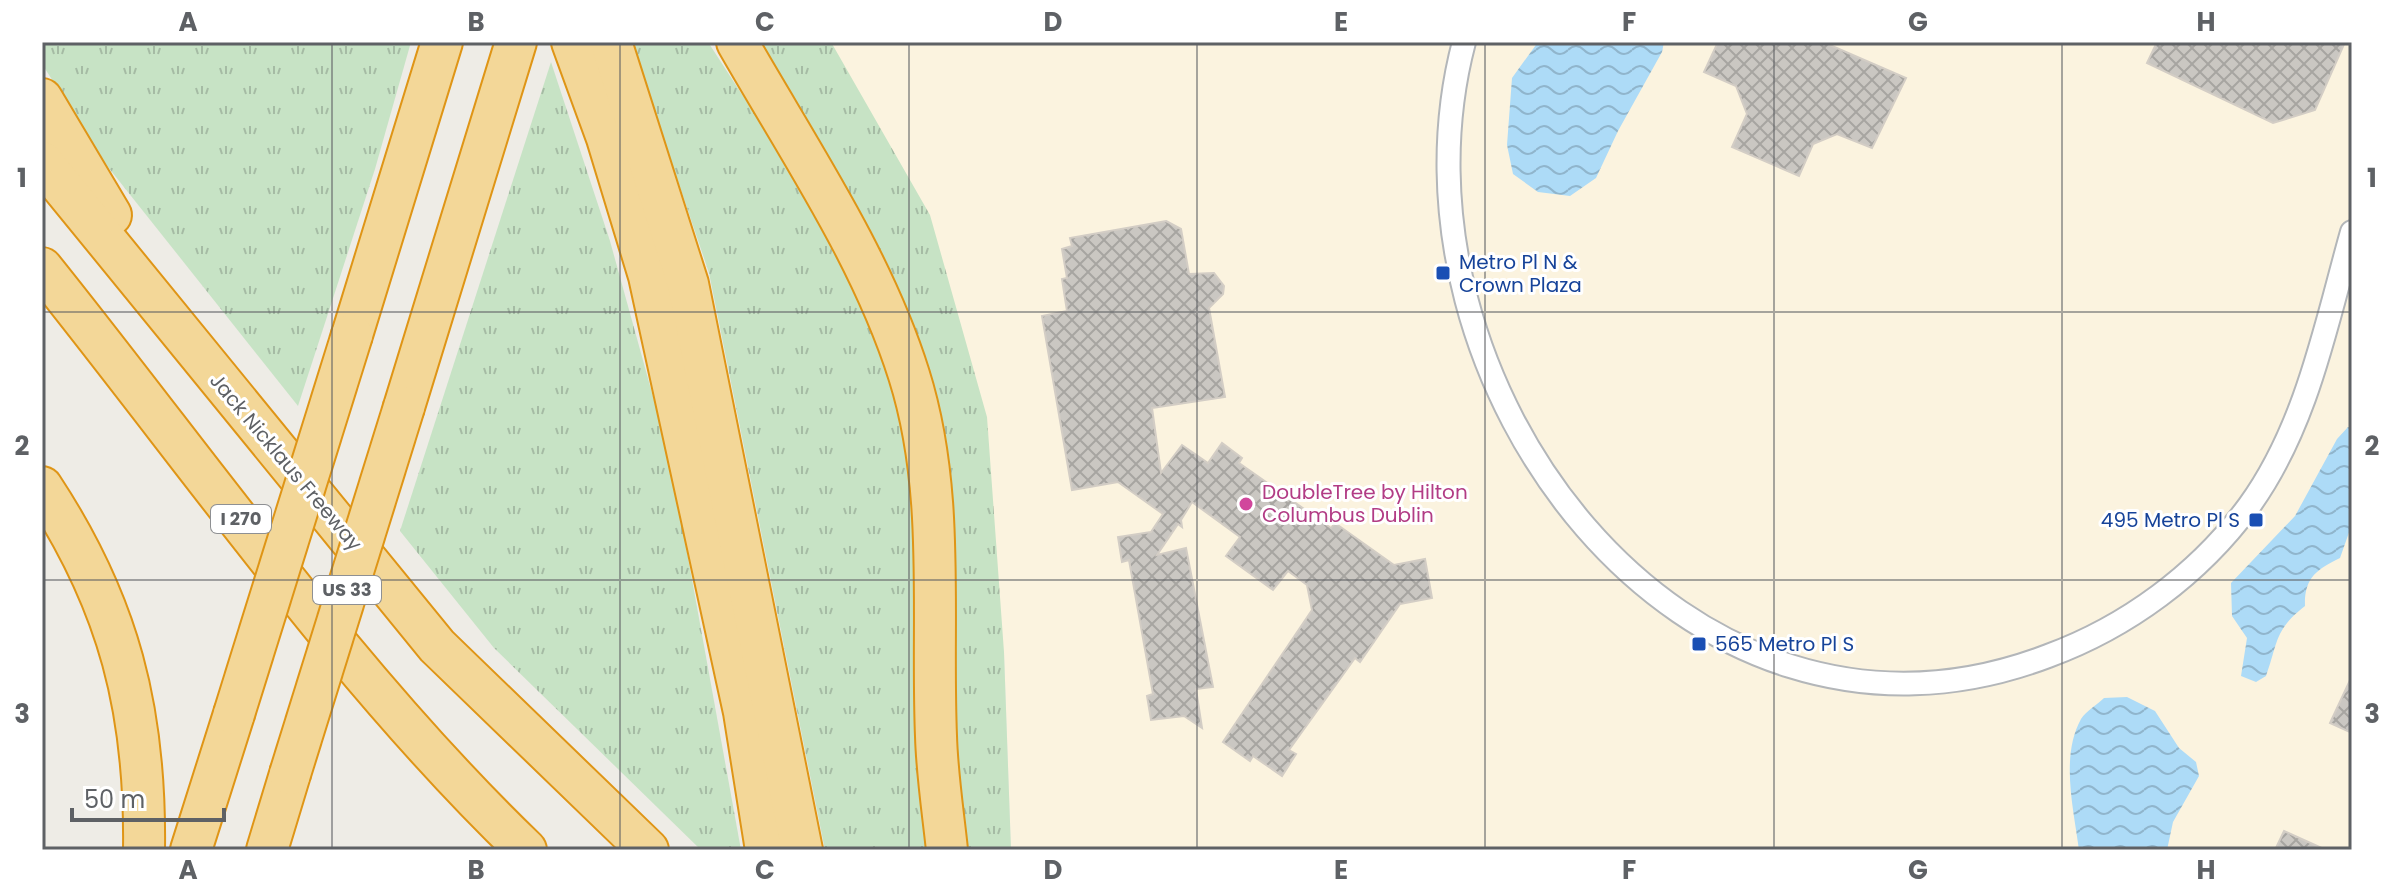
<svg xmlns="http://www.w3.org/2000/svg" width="2394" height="892" viewBox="0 0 2394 892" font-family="Poppins,sans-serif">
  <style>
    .commercial { fill: #fbf3df }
    .grass { fill: url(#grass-tufts) }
    .water { fill: url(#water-waves) }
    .building { fill: url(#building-cross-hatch); stroke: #d3cdc5; stroke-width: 2 }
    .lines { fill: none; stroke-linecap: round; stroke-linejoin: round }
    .street-casing { stroke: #b3b6b9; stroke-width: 26 }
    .highway-casing { stroke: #df9516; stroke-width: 44 }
    .street { stroke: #fff; stroke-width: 22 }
    .highway { stroke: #f3d798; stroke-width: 40 }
    .highway-bridge-casing { stroke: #df9516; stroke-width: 44; stroke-linecap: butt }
    .highway-bridge { stroke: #f3d798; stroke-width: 40 }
    .grid { fill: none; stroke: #5e6165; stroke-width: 2; stroke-opacity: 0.55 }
    .transit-dot { fill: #1a4fb4; stroke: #fff; stroke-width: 3 }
    .hotel-dot { fill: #d1479c; stroke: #fff; stroke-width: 3 }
    .labels { text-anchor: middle; stroke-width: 6; stroke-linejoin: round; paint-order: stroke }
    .shield { fill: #fff; stroke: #8e9093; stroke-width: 2 }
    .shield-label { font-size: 18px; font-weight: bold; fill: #5e6165 }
    .transit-label { font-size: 20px; fill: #164399; stroke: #fff; text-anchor: start }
    .street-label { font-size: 20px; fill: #5e6165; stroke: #fff }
    .hotel-label { font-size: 20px; fill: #b23c85; stroke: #fff; text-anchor: start }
    .neatline { fill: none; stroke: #5e6165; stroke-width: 3 }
    .grid-label { font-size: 26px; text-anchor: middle; font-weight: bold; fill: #5e6165 }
  </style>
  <defs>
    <pattern id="grass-tufts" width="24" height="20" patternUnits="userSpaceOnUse" patternTransform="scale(2)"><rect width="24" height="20" fill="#c7e3c5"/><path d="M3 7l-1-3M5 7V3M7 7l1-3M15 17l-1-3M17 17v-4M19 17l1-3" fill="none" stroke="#a5bba4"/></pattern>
    <pattern id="water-waves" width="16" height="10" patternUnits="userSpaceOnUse" patternTransform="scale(2)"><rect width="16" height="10" fill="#addbf7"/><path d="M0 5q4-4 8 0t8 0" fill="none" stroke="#90b5cc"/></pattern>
    <pattern id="building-cross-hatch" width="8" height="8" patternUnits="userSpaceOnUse" patternTransform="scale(2)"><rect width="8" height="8" fill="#cac7c2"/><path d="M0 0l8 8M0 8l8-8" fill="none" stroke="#a7a5a1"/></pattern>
  </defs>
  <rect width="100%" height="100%" fill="#eeece6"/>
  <polygon class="commercial" points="831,42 2352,42 2352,850 1011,850 1004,652"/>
  <g class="grass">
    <polygon points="42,42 411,42 375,169 298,406 108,167 42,64"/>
    <polygon points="631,42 708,42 849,260 896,387 915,496 933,850 825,850 709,273"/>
    <polygon points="754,42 831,42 930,215 987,417 1004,652 1011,850 962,850 955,793 947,508"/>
    <polygon points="551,62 610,241 670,458 741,850 701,850 494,648 400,531"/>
  </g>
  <g class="water">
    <polygon points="1538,42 1664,42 1662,52 1618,131 1596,178 1570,196 1538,192 1513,174 1507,145 1512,78"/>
    <path d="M2348,427l4,1v96l-12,34c-23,11 -36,20 -35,48 -31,24 -27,37 -39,70l-10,6 -15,-6 6,-38 -15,-22 -1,-33 64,-67 42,-77z"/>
    <path d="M2127,697l28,14 24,37 17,14 3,14 -26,46 -6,28h-88c-5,-40 -19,-93 2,-131 5,-8 17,-15 23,-21z"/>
  </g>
  <g class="building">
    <polygon points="1718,42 1823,42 1906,78 1872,148 1837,134 1813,144 1799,176 1732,147 1747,114 1736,86 1704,72"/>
    <polygon points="2157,42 2345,42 2315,110 2273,123 2147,63"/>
    <polygon points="1166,221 1181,229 1189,274 1214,273 1224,286 1223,294 1209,308 1225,397 1152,408 1161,473 1182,445 1208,463 1222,443 1242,458 1239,463 1331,528 1335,523 1394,565 1425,559 1432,598 1400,604 1360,662 1355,658 1289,750 1296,754 1282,776 1253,756 1250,761 1223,742 1312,610 1307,585 1288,571 1273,590 1226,556 1240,537 1192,502 1181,520 1182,527 1178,524 1157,555 1186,548 1213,687 1196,689 1202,728 1184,716 1151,720 1147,696 1153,694 1129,560 1122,562 1118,537 1151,532 1163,514 1118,482 1072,490 1042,316 1067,311 1062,279 1067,278 1062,249 1072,246 1070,238"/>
    <polygon points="2352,676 2352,733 2330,723"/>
    <polygon points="2284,831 2326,850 2275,850"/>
  </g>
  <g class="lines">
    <defs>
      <path id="street" d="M1464,42c-89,337 219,753 584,614 79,-29 151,-82 201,-150 58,-80 77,-182 103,-274"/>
      <g id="highway">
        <polyline points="572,42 607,138 649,276 744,712 766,850"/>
        <polyline points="611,42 688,284 802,850"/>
        <path d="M737,42c61,107 135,215 172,333 37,117 22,240 27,361 1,38 7,76 11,114"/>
        <polyline points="42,99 111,215"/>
        <polyline points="42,162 437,646 648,850"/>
        <path d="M42,268c155,193 306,411 484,582"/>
        <polyline points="352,335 442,42"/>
        <polyline points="404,407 516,42"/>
        <path d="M42,487c77,117 104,224 102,363"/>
        <polyline points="191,850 234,714"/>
        <polyline points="267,850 290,774"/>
      </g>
    </defs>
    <use href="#street" class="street-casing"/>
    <use href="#highway" class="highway-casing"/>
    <use href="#street" class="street"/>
    <use href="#highway" class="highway"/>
    <defs>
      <g id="highway-bridge">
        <polyline points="234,714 352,335"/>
        <polyline points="290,774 404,407"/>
      </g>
    </defs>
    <use href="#highway-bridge" class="highway-bridge-casing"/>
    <use href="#highway-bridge" class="highway-bridge"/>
  </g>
  <path class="grid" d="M332,42v808M620,42v808M909,42v808M1197,42v808M1485,42v808M1774,42v808M2062,42v808M42,312h2310M42,580h2310"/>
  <g class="transit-dot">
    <rect x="1435" y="265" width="16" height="16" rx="4"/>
    <rect x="2248" y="512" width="16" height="16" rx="4"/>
    <rect x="1691" y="636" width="16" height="16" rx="4"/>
  </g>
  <circle class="hotel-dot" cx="1246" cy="504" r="8"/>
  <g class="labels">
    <g class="shield">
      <rect x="211" y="505" width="60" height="28" rx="6"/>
      <rect x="313" y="576" width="68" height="28" rx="6"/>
    </g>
    <g class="shield-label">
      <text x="241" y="525">I 270</text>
      <text x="347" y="596">US 33</text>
    </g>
    <g class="transit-label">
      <text x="1459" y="269">Metro Pl N &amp;<tspan x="1459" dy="23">Crown Plaza</tspan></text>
      <text x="2240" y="527" text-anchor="end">495 Metro Pl S</text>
      <text x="1715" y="651">565 Metro Pl S</text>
    </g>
    <g class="street-label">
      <text transform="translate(286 462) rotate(50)" y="7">Jack Nicklaus Freeway</text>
    </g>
    <g class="hotel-label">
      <text x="1262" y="499">DoubleTree by Hilton<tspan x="1262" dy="23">Columbus Dublin</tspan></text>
    </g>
  </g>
  <rect width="2394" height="892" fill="none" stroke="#ffffff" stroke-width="88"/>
  <path d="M72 808v12h152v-12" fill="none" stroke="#5e6165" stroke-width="4"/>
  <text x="84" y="808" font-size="24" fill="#5e6165" stroke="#ffffff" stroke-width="6" paint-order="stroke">50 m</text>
  <rect x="44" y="44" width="2306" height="804" class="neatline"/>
  <g class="grid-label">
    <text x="188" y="31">A</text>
    <text x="476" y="31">B</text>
    <text x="765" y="31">C</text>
    <text x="1053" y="31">D</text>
    <text x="1341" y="31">E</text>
    <text x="1629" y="31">F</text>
    <text x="1918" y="31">G</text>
    <text x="2206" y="31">H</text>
    <text x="22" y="187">1</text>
    <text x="2372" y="187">1</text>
    <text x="22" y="455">2</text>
    <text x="2372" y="455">2</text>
    <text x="22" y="723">3</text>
    <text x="2372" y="723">3</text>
    <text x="188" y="879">A</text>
    <text x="476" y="879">B</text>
    <text x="765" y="879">C</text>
    <text x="1053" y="879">D</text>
    <text x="1341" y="879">E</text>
    <text x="1629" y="879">F</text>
    <text x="1918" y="879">G</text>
    <text x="2206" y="879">H</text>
  </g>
</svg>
